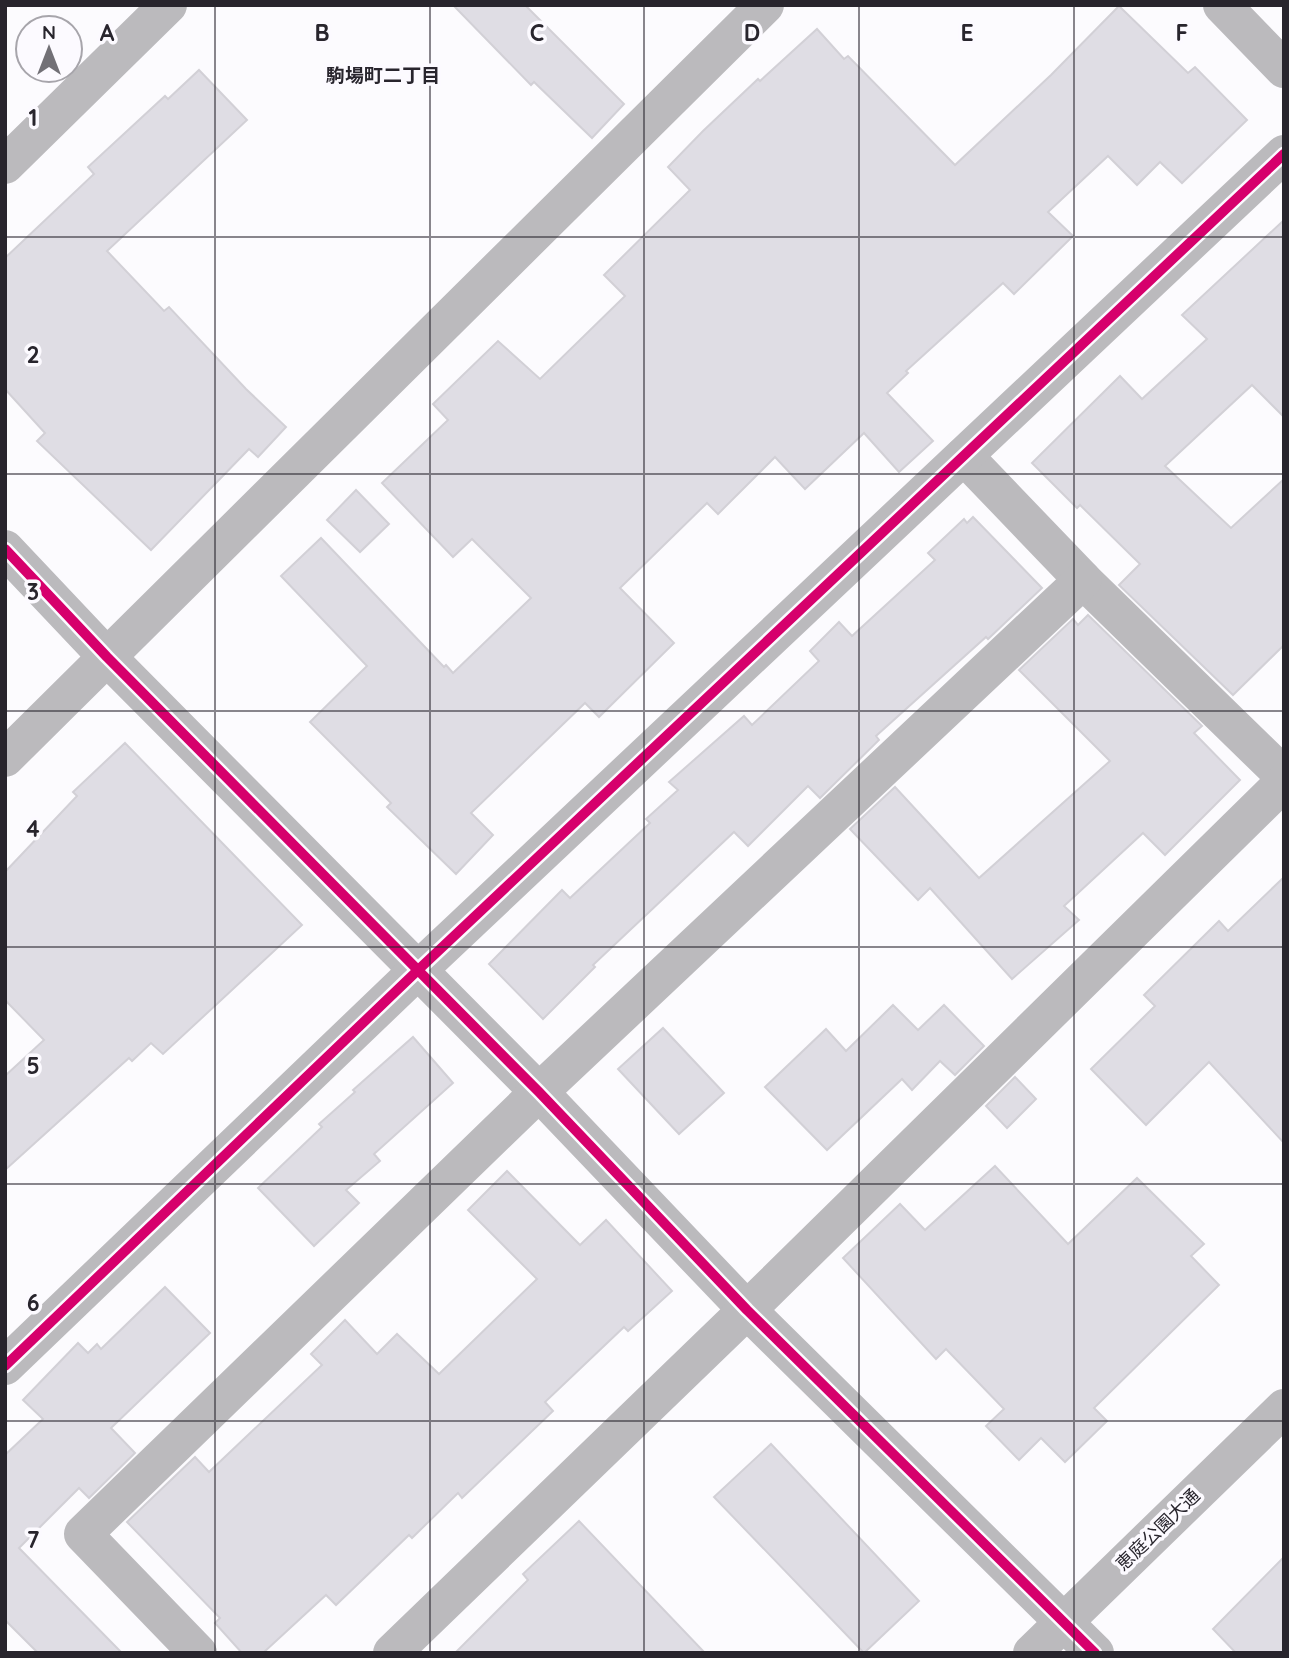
<svg xmlns="http://www.w3.org/2000/svg" width="1289" height="1658" viewBox="0 0 1289 1658" font-family="Quicksand,'Noto Sans JP',sans-serif">
  <style>
    .building { fill: #dfdde4; stroke: #d2d0d6; stroke-width: 2 }
    .lines { fill: none; stroke-linecap: round; stroke-linejoin: round }
    .minor { stroke: #bbbabd; stroke-width: 38 }
    .cycleway-casing { stroke: #fcfaff; stroke-width: 15 }
    .cycleway { stroke: #d6006c; stroke-width: 10 }
    .grid { fill: none; stroke: #28252d; stroke-width: 2; stroke-opacity: 0.55 }
    .labels { text-anchor: middle; stroke-width: 7; stroke-linejoin: round; paint-order: stroke }
    .street-label { font-size: 18px; fill: #28252d; stroke: #fcfaff }
    .neighbourhood-label { font-size: 19px; font-weight: bold; fill: #28252d; stroke: #fcfaff }
    .grid-label { font-size: 23px; text-anchor: middle; font-weight: bold; fill: #28252d; stroke: #fcfaff; stroke-width: 7; stroke-linejoin: round; paint-order: stroke }
  </style>
  <rect width="100%" height="100%" fill="#fcfbfe"/>
  <g class="building">
    <polygon points="453,5 525,5 624,104 592,138 534,82 531,85"/>
    <polygon points="1119,6 1188,73 1195,67 1247,120 1182,183 1160,162 1137,185 1108,156 1048,212 1073,236 1014,294 1003,283 906,371 908,373 887,393 933,441 899,472 864,433 805,489 775,457 718,514 707,503 620,588 674,643 599,717 585,703 471,813 493,835 456,874 387,807 391,803 310,722 367,666 281,576 321,538 444,667 446,665 453,673 531,598 472,539 453,557 382,483 448,420 433,404 498,341 540,379 625,296 604,275 690,190 668,167 703,131 758,79 760,81 817,29 844,59 848,56 955,165 1051,75"/>
    <polygon points="199,70 247,120 107,251 164,311 169,307 246,389 286,427 258,457 249,449 151,550 37,441 45,433 5,389 5,258 94,174 88,167 165,96 168,99"/>
    <polygon points="1284,220 1284,417 1252,385 1165,466 1231,528 1284,479 1284,645 1233,695 1119,585 1140,564 1080,505 1077,508 1032,463 1120,376 1142,399 1207,339 1182,315"/>
    <polygon points="356,490 389,524 360,552 327,520"/>
    <polygon points="973,517 1042,588 988,639 986,637 876,736 879,740 820,798 808,786 748,846 734,832 593,965 595,967 543,1019 489,964 562,890 570,898 650,823 646,819 678,790 669,782 744,716 752,725 819,661 810,651 839,622 852,636 935,560 928,553 964,519 967,523"/>
    <polygon points="1088,615 1202,726 1194,733 1240,780 1165,855 1143,833 1064,906 1079,920 1012,979 930,888 918,900 850,829 895,787 979,878 1110,761 1019,670 1073,619 1078,625"/>
    <polygon points="125,743 302,925 163,1054 151,1043 132,1061 129,1058 5,1170 5,1076 44,1040 5,1000 5,872 77,796 73,792"/>
    <polygon points="1284,877 1284,1143 1209,1062 1146,1125 1091,1069 1155,1006 1144,995 1219,921 1228,931"/>
    <polygon points="893,1005 918,1030 944,1005 984,1046 955,1075 940,1061 912,1090 902,1079 827,1150 765,1087 826,1029 846,1051"/>
    <polygon points="663,1028 724,1093 679,1134 618,1069"/>
    <polygon points="413,1037 453,1083 374,1154 380,1161 346,1190 359,1203 314,1246 258,1188 322,1127 319,1124 355,1092 353,1090"/>
    <polygon points="1015,1077 1036,1099 1007,1128 986,1106"/>
    <polygon points="995,1166 1068,1244 1137,1178 1204,1244 1191,1256 1219,1285 1094,1408 1107,1421 1065,1462 1041,1438 1019,1460 986,1426 1004,1409 946,1349 936,1359 843,1258 900,1204 925,1230"/>
    <polygon points="507,1171 580,1245 606,1220 672,1291 628,1331 624,1327 545,1402 553,1411 462,1498 458,1493 412,1538 409,1535 336,1605 326,1595 263,1653 242,1653 215,1623 220,1618 127,1522 195,1457 209,1472 322,1365 311,1354 345,1320 377,1354 397,1334 439,1374 537,1279 468,1210"/>
    <polygon points="165,1287 210,1333 111,1428 135,1453 89,1498 79,1488 19,1548 122,1653 38,1653 5,1620 5,1455 43,1419 23,1400 78,1343 88,1353 97,1344 101,1349"/>
    <polygon points="771,1444 919,1601 864,1653 714,1497"/>
    <polygon points="579,1521 705,1653 455,1653 528,1580 523,1574"/>
    <polygon points="1284,1557 1284,1653 1236,1653 1213,1629"/>
  </g>
  <g class="lines">
    <g class="minor">
      <polyline points="1222,5 1284,69"/>
      <polyline points="5,165 168,5"/>
      <polyline points="964,456 1083,580 1284,776"/>
      <polyline points="5,549 107,657 539,1092 747,1310 1095,1653"/>
      <polyline points="5,758 765,5"/>
      <polyline points="5,1366 417,971 1284,154"/>
      <polyline points="198,1653 83,1534 539,1092 1083,580"/>
      <polyline points="392,1653 747,1310 1284,782"/>
      <polyline points="1032,1653 1284,1408"/>
    </g>
    <defs>
      <g id="cycleway">
        <polyline points="5,549 107,657 539,1092 747,1310 1095,1653"/>
        <polyline points="5,1366 417,971 1284,154"/>
      </g>
    </defs>
    <use href="#cycleway" class="cycleway-casing"/>
    <use href="#cycleway" class="cycleway"/>
  </g>
  <path class="grid" d="M215,5v1648M430,5v1648M644,5v1648M859,5v1648M1074,5v1648M5,237h1279M5,474h1279M5,711h1279M5,947h1279M5,1184h1279M5,1421h1279"/>
  <g class="labels">
    <g class="street-label">
      <text transform="translate(1158 1530) rotate(-44)" y="6">恵庭公園大通</text>
    </g>
    <g class="neighbourhood-label">
      <text x="383" y="82">駒場町二丁目</text>
    </g>
  </g>
  <g class="grid-label">
    <text x="107" y="41">A</text>
    <text x="322" y="41">B</text>
    <text x="537" y="41">C</text>
    <text x="752" y="41">D</text>
    <text x="967" y="41">E</text>
    <text x="1182" y="41">F</text>
    <text x="33" y="126">1</text>
    <text x="33" y="363">2</text>
    <text x="33" y="600">3</text>
    <text x="33" y="837">4</text>
    <text x="33" y="1074">5</text>
    <text x="33" y="1311">6</text>
    <text x="33" y="1548">7</text>
  </g>
  <rect width="1289" height="1658" fill="none" stroke="#28252d" stroke-width="14"/>
  <g transform="translate(49 49)"><circle r="33" fill="#fcfaff" stroke="#a7a5ab" stroke-width="2"/>
  <path d="M0-5L12 26L0 18L-12 26Z" fill="#727076"/>
  <text y="-10" font-size="19" font-weight="bold" text-anchor="middle" fill="#28252d">N</text>
  </g>
</svg>
